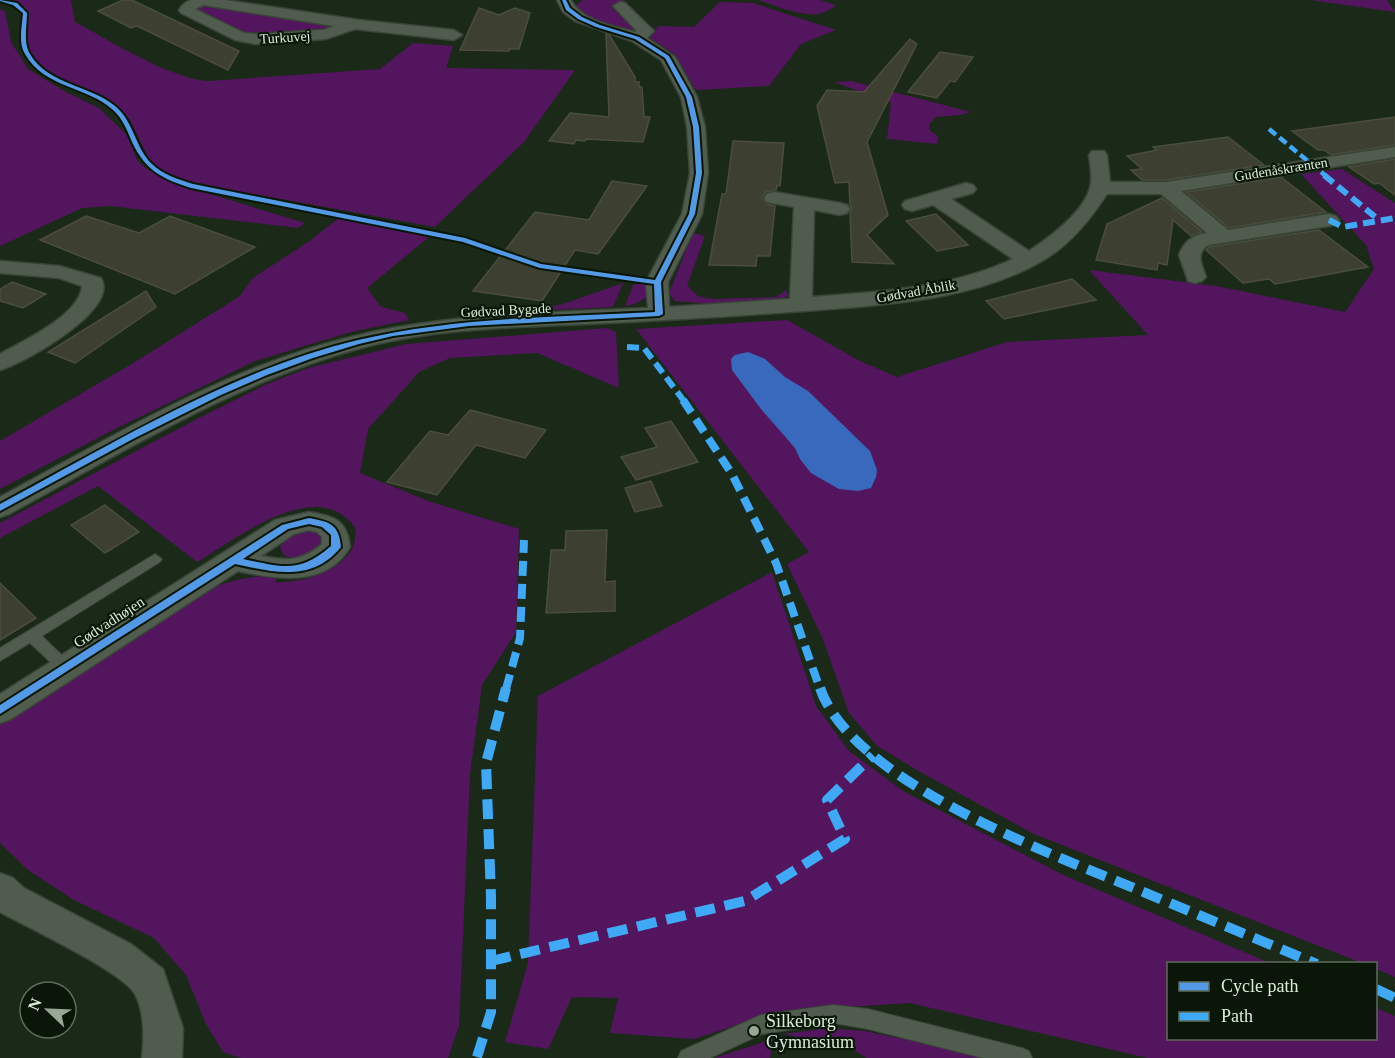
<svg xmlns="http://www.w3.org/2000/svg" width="1395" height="1058" viewBox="0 0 1395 1058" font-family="Georgia,serif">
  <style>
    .green { fill: #53165e }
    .water { fill: #3869bd }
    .building { fill: #3d4030; stroke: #4b4d3d; stroke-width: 1.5 }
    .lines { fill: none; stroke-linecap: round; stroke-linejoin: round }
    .service-casing { stroke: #394537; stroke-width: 2 }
    .minor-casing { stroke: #394537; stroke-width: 3 }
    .service { fill: #505c4e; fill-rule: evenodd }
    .minor { fill: #505c4e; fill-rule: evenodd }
    .quiet-far3 { stroke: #3fa9f5; stroke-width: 4.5; stroke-dasharray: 9 4.5; stroke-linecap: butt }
    .quiet-far2 { stroke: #3fa9f5; stroke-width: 6; stroke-dasharray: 12 6; stroke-linecap: butt }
    .quiet-far1 { stroke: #3fa9f5; stroke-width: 8; stroke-dasharray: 15 8; stroke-linecap: butt }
    .quiet { stroke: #3fa9f5; stroke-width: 10; stroke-dasharray: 20 10; stroke-linecap: butt }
    .cycleway-casing { stroke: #091608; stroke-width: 4 }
    .cycleway { fill: #5399e6; fill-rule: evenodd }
    .poi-dot { fill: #97a895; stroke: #091608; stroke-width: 2 }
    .labels { text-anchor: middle; stroke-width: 4.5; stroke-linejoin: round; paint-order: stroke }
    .far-street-label { font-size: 14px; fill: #dbedd8; stroke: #091608 }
    .street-label { font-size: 15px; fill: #dbedd8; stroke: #091608 }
    .near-poi-label { font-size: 18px; fill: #dbedd8; stroke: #091608; text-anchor: start }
  </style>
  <rect width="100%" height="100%" fill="#1a2918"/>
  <g class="green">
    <path d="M4,0h67l4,22c36,19 95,57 134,59l171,-12 33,-26 40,3 -7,22 129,2 -51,72 -89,85 -231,-42 -20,-5 -21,-9 -13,-10 -20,-41 -16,-16 -60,-26 -26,-27v-38l-13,-9z"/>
    <path d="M583,0h41l2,2 -16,4 27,25c-20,3 -48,-10 -63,-24z"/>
    <path d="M758,0h62l16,5c-21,20 -55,2 -78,-5z"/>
    <polygon points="1310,0 1387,0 1395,12"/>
    <polygon points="720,2 753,3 836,30 801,44 769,86 696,90 673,53 650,38 658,26 694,27"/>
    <polygon points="208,5 332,23 329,28 319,32 247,35 195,9"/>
    <polygon points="0,9 5,12 11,42 28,69 62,90 99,108 126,134 137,160 145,168 171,182 305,223 298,228 110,206 82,208 0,246"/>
    <polygon points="851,81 971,112 960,115 936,117 929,124 929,130 938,136 937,144 887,139 891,103 834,82"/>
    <polygon points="1342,169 1395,203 1395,977 1376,969 1376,964 1362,963 1034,834 920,772 876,745 849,713 822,637 787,564 809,552 636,329 787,320 860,361 897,377 1007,342 1148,335 1089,270 1216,286 1345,312 1374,269 1366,245 1301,174"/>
    <polygon points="339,218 429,237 367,288 381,307 405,313 409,320 351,332 255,361 111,431 0,489 0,441 135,362 240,296 253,278 308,242"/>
    <path d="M693,233l12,3 -18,50 11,10 14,3 64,-2 10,-7 2,6c-31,12 -80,8 -113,5l-6,-8z"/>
    <polygon points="623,283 613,307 526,311 560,305"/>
    <polygon points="641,283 648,284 647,297 635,304 625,306 633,285"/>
    <path d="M607,328l9,4 3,56 -82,-35 -87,5 -31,14 -51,57 -8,44 68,28 91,28 -3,103 -34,53 -12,89 -11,252 -11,32h-207l-18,-6 -17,-28 -20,-49 -32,-37 -80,-38 -46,-30 -28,-27v-120l209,-134c24,-10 45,-13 70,-14l-4,7c25,2 70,-11 79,-38 1,-4 1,-10 2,-15 -37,-56 -120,10 -159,33l-99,-76 -98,52v-15l197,-104 70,-35 41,-16 98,-24z"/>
    <polygon points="304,530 311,530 321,536 323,540 319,550 295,559 285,556 280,548 285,538"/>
    <polygon points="772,572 816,706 849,751 903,791 1063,875 1270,963 1168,964 1168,1038 1376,1038 1376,1008 1395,1016 1395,1058 1148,1058 910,1003 781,1011 694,1039 610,1033 618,998 572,997 548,1049 505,1042 528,963 538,696"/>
    <polygon points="829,1028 865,1031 993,1058 866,1058 853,1049 783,1034"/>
    <polygon points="773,1039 770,1058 714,1058"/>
  </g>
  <polygon class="water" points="748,352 765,359 785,377 808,391 870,451 877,470 876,477 871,488 858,491 839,489 811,473 800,459 795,448 761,409 732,370 731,359 735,355"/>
  <g class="building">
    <polygon points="123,0 132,0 239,51 228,70 137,26 131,28 98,11"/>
    <polygon points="479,8 499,15 515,8 530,13 519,49 509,49 509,51 460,50"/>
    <polygon points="606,34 610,36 635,77 635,82 639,82 639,87 642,87 644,117 650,117 643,142 586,139 585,141 576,140 574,144 549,141 570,113 609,117"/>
    <polygon points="910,39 917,44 867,142 888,215 867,235 894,264 852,262 850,213 852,209 850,205 849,182 835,183 817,106 827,90 864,92"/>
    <polygon points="940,52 973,57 955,82 950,81 937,98 908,92"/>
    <polygon points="1395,117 1395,145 1331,155 1324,150 1318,150 1292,131"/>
    <polygon points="1228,137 1264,165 1166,180 1142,180 1131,170 1142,169 1127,156 1157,150 1153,147"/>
    <polygon points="733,141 784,143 780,186 777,185 776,190 766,192 762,198 767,204 775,206 770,256 757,256 756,266 709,265 722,194 726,194"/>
    <polygon points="1395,159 1395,195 1379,183 1374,184 1349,167"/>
    <polygon points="1281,177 1326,212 1229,228 1186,192"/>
    <polygon points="612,181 647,186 598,254 575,250 542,301 473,291 535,212 589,220"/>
    <polygon points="1162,198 1202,232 1191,236 1173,220 1167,265 1158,263 1157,270 1096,260 1107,224"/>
    <polygon points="936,214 968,245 937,251 906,221"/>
    <polygon points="86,216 139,233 170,216 255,247 175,294 40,240"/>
    <polygon points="1319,230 1368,267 1275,284 1269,279 1243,283 1206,250 1209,247"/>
    <polygon points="1072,279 1096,300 1004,319 986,301"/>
    <polygon points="12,282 46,294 23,308 0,301 0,289"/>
    <polygon points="146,291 156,307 75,363 48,352"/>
    <polygon points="470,410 546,430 525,458 476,445 437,495 387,482 430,431 448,435"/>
    <polygon points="671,421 698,462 636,480 621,457 657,447 645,428"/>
    <polygon points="651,481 662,506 635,512 625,488"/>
    <polygon points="105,505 139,532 105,553 71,525"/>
    <polygon points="607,530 605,582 615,581 615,611 546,613 551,550 565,550 566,531"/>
    <polygon points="0,583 36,618 0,640"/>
  </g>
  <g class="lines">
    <defs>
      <g id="service">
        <polygon points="155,554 162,559 160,562 42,636 71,664 74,668 71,672 66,674 61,672 30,643 0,661 0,648"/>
        <polygon points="833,1005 868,1009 1022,1048 1029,1051 1032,1058 983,1058 868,1029 833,1023 762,1034 710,1058 678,1058 681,1051 761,1015"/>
      </g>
      <g id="minor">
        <path d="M191,0h34l134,20 95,10 8,5 -8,5 -99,-11 -29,10 -71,5 -20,-4 -54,-27 -2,-3c3,-5 6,-8 12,-10zM204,5l130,21 -10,4 -69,4 -11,-1 -49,-24z"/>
        <path d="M557,0h14c10,21 43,26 64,32l2,-1 -24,-25 7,-4 5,1 29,28 -7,7 28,19 22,40 8,30 3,46 -6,41 -34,68 1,25 121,-8 4,-92 -27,-5 -3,-4 3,-4 7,-2 66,11 7,2 3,4 -3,4 -7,2 -26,-5 -2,87c68,-5 138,-9 201,-38l-80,-54 -21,6 -7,-2 -3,-4 3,-4 61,-18 7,2 3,4 -3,4 -22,6 78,52c21,-14 54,-38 61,-63 3,-10 0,-23 -1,-33l3,-4h12l3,4 3,27h56l229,-35v10l-214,34 47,39 101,-16 7,2 3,4 -3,4 -7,2 -121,19c-13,9 -6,19 -2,32l-4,4 -7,2 -7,-2 -9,-26c5,-14 14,-20 28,-22l-46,-39h-54c-17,26 -37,51 -65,67 -65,38 -149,43 -223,49 -71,5 -141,10 -212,13 -82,4 -167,4 -246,25 -126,34 -238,104 -352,166l-9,3v-20c114,-61 228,-131 355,-161 96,-23 195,-23 293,-28l-2,-26 36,-68 8,-41 -3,-46 -6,-30 -20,-37 -29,-19 -57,-20 -12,-9z"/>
        <path d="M0,261l59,5 42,12c20,31 -78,86 -101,92v-16c23,-13 80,-39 82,-68l-23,-8 -59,-5z"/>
        <path d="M309,512c24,4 38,7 41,35 -24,41 -74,32 -112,24l-227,148 -11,4v-29l275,-174zM309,530l8,2 5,5v7c-21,18 -35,17 -61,12l33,-22z"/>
        <path d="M0,873l13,5 11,10 107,56 32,25 20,59 -1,30h-40c2,-21 3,-44 -7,-64 -12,-22 -108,-67 -135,-82z"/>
      </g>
    </defs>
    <use href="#service" class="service-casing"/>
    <use href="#minor" class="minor-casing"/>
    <use href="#service" class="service"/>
    <use href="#minor" class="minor"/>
    <polyline class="quiet-far3" points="1269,129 1326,176"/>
    <g class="quiet-far2">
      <polyline points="1324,175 1379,220"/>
      <polyline points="1329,220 1343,227 1395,218"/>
      <polyline points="627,347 644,348 684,401"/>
    </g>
    <g class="quiet-far1">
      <polyline points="683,400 732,474 776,563 820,689"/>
      <polyline points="506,689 520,638 524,540"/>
    </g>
    <g class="quiet">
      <path d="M820,688c32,93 229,165 316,201 60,25 121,50 181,75"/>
      <polyline points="491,961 745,901 845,839 827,800 873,755"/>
      <polyline points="1376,989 1395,998"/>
      <polyline points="477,1057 491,1012 491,897 486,763 506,688"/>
    </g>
    <defs>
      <g id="cycleway">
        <path d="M0,0l17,3 10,10c0,12 -4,30 3,41 18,31 60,31 85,52 19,15 20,42 37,58 11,11 26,15 41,20l272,54 76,26 114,16 34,-66 7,-41 -3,-46 -7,-30 -21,-39 -30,-19 -39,-12 -18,-8 -12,-9 -4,-10h4l4,8 12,9 18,8 39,12 30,19 23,41 7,30 3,46 -7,41 -34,68 2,32 -4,2 -190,10 -76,10 -34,8 -46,14 -46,17 -46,20 -88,44 -133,72v-7c112,-60 234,-135 358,-164 97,-23 198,-23 297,-28l-1,-28 -114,-16 -77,-26 -272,-54c-29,-9 -46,-18 -59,-46 -5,-12 -9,-23 -19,-32 -26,-24 -69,-22 -88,-56 -7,-11 -3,-28 -2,-41l-10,-8 -13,-4z"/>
        <path d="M309,518c21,4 30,6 32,29 -29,36 -68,25 -106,17l-235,150v-9l282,-180zM309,524l13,3 9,8v11c-32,28 -49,21 -88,13l45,-30z"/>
      </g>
    </defs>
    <use href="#cycleway" class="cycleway-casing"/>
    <use href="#cycleway" class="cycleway"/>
  </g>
  <circle class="poi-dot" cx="754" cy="1031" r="6"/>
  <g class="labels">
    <g class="far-street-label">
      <text transform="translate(285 37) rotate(-4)" y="5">Turkuvej</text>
      <text transform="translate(1281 169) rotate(-9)" y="5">Gudenåskrænten</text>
      <text transform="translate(916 291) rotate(-10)" y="5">Gødvad Åblik</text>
      <text transform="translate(506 310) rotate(-3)" y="5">Gødvad Bygade</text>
    </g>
    <g class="street-label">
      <text transform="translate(109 622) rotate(-33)" y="5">Gødvadhøjen</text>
    </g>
    <g class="near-poi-label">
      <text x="766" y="1027">Silkeborg<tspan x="766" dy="21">Gymnasium</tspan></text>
    </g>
  </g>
  <rect x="1167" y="962" width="210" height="78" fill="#091608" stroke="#5d6c5b" stroke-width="1.5"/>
  <rect x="1179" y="982" width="30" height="9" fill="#5399e6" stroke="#5d6c5b" stroke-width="1.5"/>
  <text x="1221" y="992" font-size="18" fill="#dbedd8">Cycle path</text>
  <rect x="1179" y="1012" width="30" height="9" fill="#3fa9f5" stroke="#5d6c5b" stroke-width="1.5"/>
  <text x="1221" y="1022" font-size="18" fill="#dbedd8">Path</text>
  <g transform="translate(48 1010) rotate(293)"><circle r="28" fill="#091608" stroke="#5d6c5b" stroke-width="1.5"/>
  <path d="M0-4.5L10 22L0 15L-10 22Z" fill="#97a895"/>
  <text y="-9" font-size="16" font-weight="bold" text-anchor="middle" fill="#dbedd8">N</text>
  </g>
</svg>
